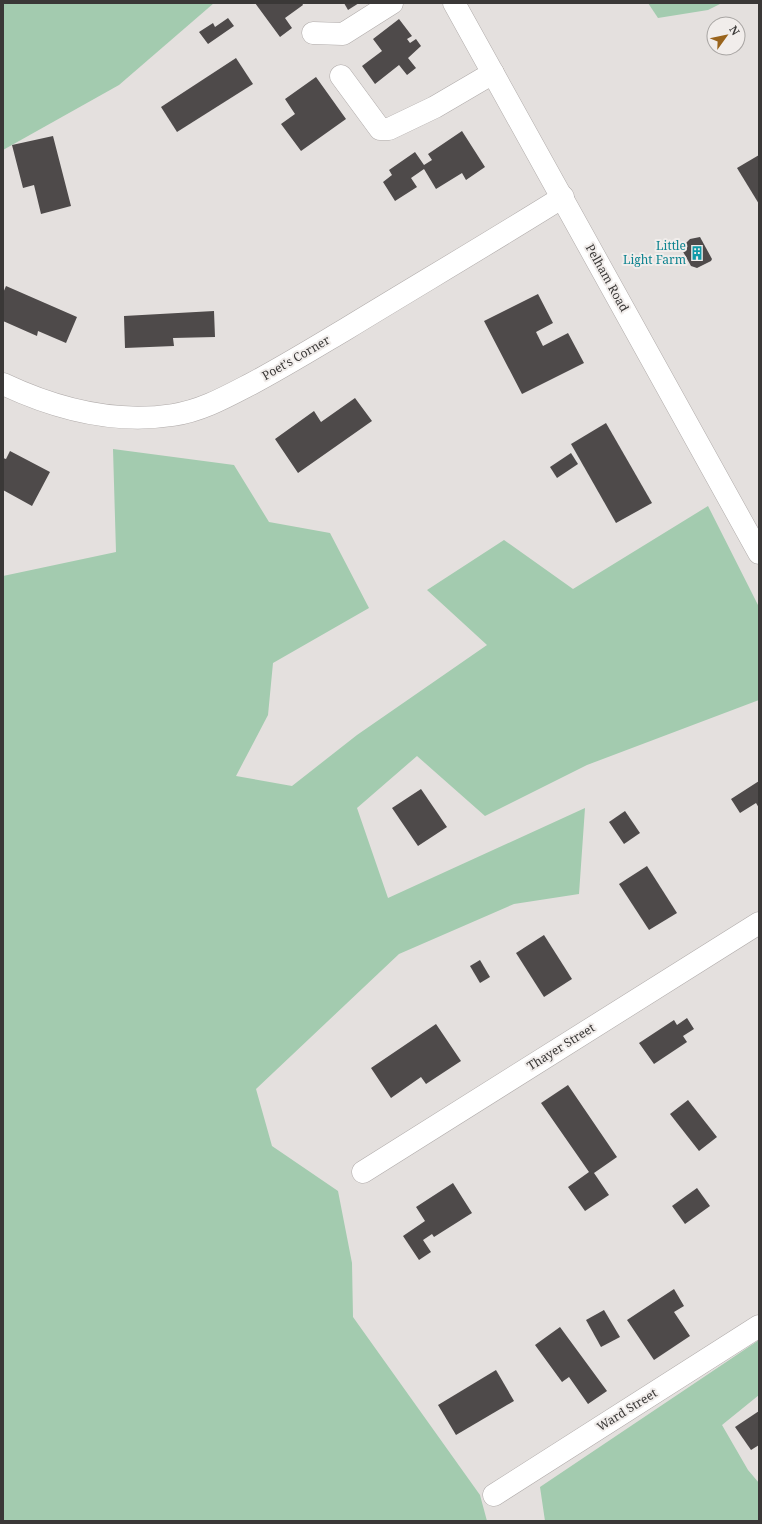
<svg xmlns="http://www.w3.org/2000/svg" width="762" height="1524" viewBox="0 0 762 1524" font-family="'Noto Serif',serif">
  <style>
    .green { fill: #a3cbaf }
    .building { fill: #4e4a4a }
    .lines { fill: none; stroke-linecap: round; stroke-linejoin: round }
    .minor-casing { stroke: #b0abaa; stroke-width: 23 }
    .major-casing { stroke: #b0abaa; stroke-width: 23 }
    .minor { stroke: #fff; stroke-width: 22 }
    .major { stroke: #fff; stroke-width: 22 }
    .labels { text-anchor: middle; stroke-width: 4; stroke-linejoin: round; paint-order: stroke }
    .culture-label { font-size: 12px; fill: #0d838f; stroke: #f1edeb; text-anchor: end }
    .street-label { font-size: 12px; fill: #3a3837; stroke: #f1edeb }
  </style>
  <rect width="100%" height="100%" fill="#e4e0de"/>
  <g class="green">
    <polygon points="3,3 214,3 119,85 3,150"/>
    <polygon points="648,3 722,3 708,10 658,18"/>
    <polygon points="113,449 234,465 269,522 330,533 369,608 273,663 268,715 236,776 292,786 357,735 487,645 427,590 504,540 573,589 708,506 759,607 759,700 587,765 485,816 417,756 357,808 388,898 585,808 579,894 514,904 399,954 256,1089 272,1146 338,1191 352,1263 353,1317 480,1495 487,1521 3,1521 3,576 116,552"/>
    <polygon points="759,1340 759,1395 722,1425 748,1470 759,1483 759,1521 545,1521 540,1487"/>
  </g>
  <g class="building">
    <polygon points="255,3 302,3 303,5 285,18 292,28 280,37"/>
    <polygon points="344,3 359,3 348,10"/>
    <polygon points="228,18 234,26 208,44 199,32 213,23 215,27"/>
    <polygon points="399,19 412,36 407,39 410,43 416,39 421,46 408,58 416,68 407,75 399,65 375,84 362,66 382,51 373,39"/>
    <polygon points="236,58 253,84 177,132 161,107"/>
    <polygon points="316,77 346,119 301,151 281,124 295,114 285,99"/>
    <polygon points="462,131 485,167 466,180 462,173 436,189 424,169 411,178 417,187 395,201 383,182 392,175 389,170 415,152 424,165 432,160 428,154"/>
    <polygon points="53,136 71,206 41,214 34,185 23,188 12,145"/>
    <polygon points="759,155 759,204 737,168"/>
    <polygon points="700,237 712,259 711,261 697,268 691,266 681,248 690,239"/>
    <polygon points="6,286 77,317 66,343 38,331 37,336 3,321 3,293"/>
    <polygon points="538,294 553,323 536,332 543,346 568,333 584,363 522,394 484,321"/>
    <polygon points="214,311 215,337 173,338 174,346 125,348 124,316"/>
    <polygon points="355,398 372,421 298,473 275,439 314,411 321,422"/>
    <polygon points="606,423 652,503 616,523 571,444"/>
    <polygon points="10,451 50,472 32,506 3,490 3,458 6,459"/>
    <polygon points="571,453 578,464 557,478 550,467"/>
    <polygon points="759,781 759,808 756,803 740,813 731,799"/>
    <polygon points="421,789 447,827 418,846 392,808"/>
    <polygon points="625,811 640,833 624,844 609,822"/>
    <polygon points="647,866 677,913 649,930 619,884"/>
    <polygon points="544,935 572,979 544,997 516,953"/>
    <polygon points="480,960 490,977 480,983 470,966"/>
    <polygon points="687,1018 694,1029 683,1036 687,1042 654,1064 639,1043 674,1020 677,1025"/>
    <polygon points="436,1024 461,1061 426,1084 421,1077 391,1098 371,1068"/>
    <polygon points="568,1085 617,1157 594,1173 609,1195 585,1211 568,1187 589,1172 541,1103"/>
    <polygon points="688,1100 717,1137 699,1151 670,1114"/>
    <polygon points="453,1183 472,1213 434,1237 432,1234 423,1240 431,1252 419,1260 403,1236 425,1221 416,1207"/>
    <polygon points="697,1188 710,1206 685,1224 672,1206"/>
    <polygon points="674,1289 684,1306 674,1312 690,1336 654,1360 627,1320"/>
    <polygon points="604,1310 620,1337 601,1347 586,1320"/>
    <polygon points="560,1327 607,1391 588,1404 569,1377 562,1382 535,1345"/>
    <polygon points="496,1370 514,1401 456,1435 438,1405"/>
    <polygon points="759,1411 759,1445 751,1450 735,1427"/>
  </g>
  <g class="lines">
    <defs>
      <g id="minor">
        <polyline points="313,33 343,34 392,3"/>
        <polyline points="341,76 380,129 389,129 435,107 493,73"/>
        <path d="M3,384c53,25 112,40 170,31 28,-4 53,-18 78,-31 32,-17 63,-36 95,-55 72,-44 145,-87 217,-132"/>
        <polyline points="363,1172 759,923"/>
        <polyline points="494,1495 759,1326"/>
      </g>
      <polyline id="major" points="454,3 759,553"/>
    </defs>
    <use href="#minor" class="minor-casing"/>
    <use href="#major" class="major-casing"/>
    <use href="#minor" class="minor"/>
    <use href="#major" class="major"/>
  </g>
  <defs>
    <symbol id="building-bare" viewBox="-9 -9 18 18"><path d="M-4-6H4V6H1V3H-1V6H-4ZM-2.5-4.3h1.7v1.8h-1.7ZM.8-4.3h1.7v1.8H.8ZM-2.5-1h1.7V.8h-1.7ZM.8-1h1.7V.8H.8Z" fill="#0f9aa8" stroke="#f1edeb" stroke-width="2.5" paint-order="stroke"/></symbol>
  </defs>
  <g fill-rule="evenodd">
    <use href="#building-bare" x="687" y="243" width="20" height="20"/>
  </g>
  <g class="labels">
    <g class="culture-label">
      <text x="686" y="250">Little<tspan x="686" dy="14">Light Farm</tspan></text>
    </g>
    <g class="street-label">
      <text transform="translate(607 278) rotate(61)" y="4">Pelham Road</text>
      <text transform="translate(296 358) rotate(-30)" y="4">Poet's Corner</text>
      <text transform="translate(561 1047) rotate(-32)" y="4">Thayer Street</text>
      <text transform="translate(627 1410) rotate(-32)" y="4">Ward Street</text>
    </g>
  </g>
  <rect width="762" height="1524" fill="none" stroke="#3a3837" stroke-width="8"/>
  <g transform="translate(726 36) rotate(57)"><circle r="19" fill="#f1edeb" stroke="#a8a5a3"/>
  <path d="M0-3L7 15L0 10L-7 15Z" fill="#9a641c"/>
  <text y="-6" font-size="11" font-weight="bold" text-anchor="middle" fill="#3a3837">N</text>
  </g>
</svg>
